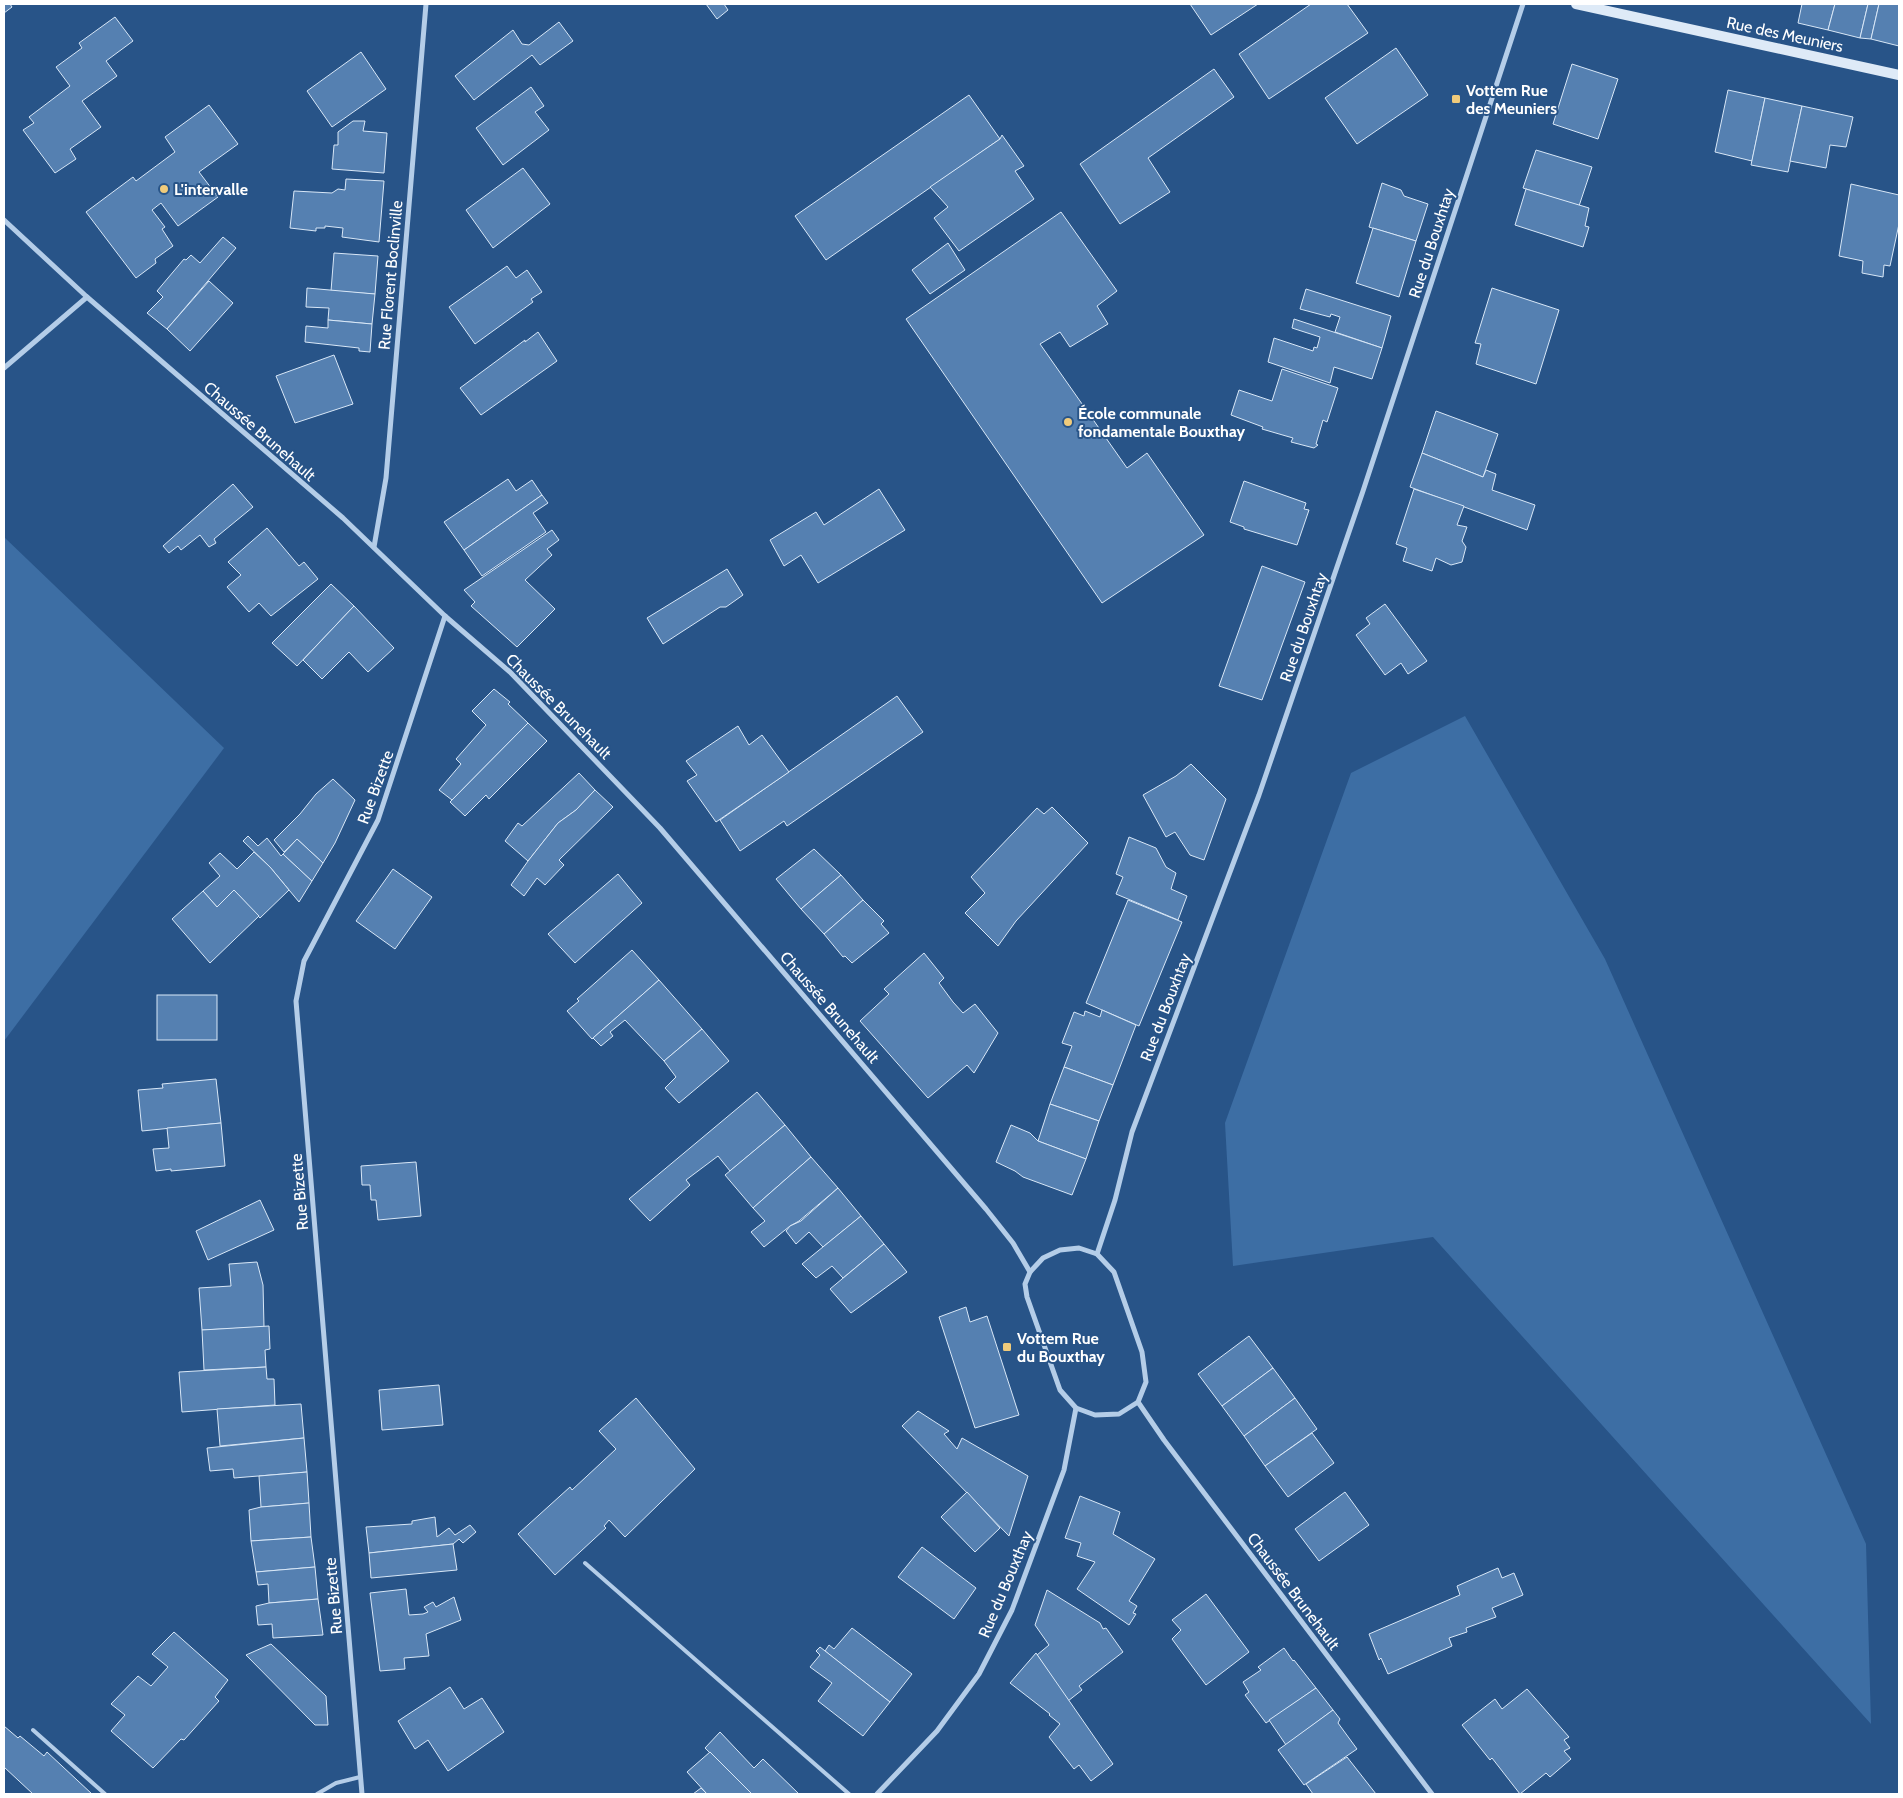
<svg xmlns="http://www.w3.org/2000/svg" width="1903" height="1798" viewBox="0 0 1903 1798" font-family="Cabin,sans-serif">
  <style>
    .green { fill: #3d6ea4 }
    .building { fill: #5580b1; stroke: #d8e7f7 }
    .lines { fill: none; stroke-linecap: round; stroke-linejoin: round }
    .lane { stroke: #b4cde8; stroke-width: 4 }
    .street { stroke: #b4cde8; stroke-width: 5 }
    .secondary { stroke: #deeaf7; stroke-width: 10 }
    .poi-dot { fill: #f0cb7b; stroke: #285488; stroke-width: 2 }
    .labels { text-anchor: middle; stroke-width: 4; stroke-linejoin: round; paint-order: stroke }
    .street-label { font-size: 16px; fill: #fff; stroke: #285488 }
    .poi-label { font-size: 16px; font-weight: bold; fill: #fff; stroke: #285488; text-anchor: start }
  </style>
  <rect width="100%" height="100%" fill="#285488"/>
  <g class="green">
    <polygon points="4,537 224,748 4,1041"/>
    <polygon points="1465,716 1605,959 1866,1544 1871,1724 1433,1237 1233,1266 1225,1123 1351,773"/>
  </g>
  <g class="building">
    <polygon points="4,4 10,4 12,7 4,13"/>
    <polygon points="706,4 724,4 728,10 717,19"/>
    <polygon points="1190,4 1258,4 1211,35"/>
    <polygon points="1311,4 1347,4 1368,33 1269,99 1239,54"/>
    <polygon points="1802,4 1835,4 1828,30 1798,23"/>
    <polygon points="1835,4 1868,4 1860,38 1828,30"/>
    <polygon points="1868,4 1879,4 1871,39 1860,38"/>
    <polygon points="1879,4 1899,4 1899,46 1871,39"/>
    <polygon points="115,17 133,41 106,61 117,76 82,101 101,127 70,149 76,159 55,173 23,130 34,123 29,117 70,86 56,67 82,48 79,43"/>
    <polygon points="559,22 573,41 540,65 532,55 474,100 455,76 513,30 522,44 529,45"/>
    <polygon points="1396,48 1428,95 1357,144 1325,98"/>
    <polygon points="361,52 386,89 332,127 307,91"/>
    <polygon points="1572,64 1618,79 1598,139 1553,124"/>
    <polygon points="1214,69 1234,97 1148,158 1170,192 1120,224 1080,164"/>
    <polygon points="531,87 544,106 535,112 549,130 503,165 476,128"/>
    <polygon points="1728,90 1765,98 1752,161 1715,152"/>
    <polygon points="969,95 1000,139 826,260 795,216"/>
    <polygon points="1765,98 1802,106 1788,172 1751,165"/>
    <polygon points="209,105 238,144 199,172 218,197 178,226 161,203 152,210 165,227 162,229 173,246 155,259 156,263 136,278 86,212 133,177 136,181 175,152 165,137"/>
    <polygon points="1802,106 1853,117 1846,147 1830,145 1826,168 1790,161"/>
    <polygon points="353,121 365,121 363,131 387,133 384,173 332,169 334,145 338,145 338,132"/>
    <polygon points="1002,135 1024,166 1015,171 1034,199 959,251 934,218 948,207 930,187 1000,139"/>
    <polygon points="1536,150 1592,167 1579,206 1523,188"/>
    <polygon points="523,168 550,204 493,248 466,210"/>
    <polygon points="346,179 384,181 379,242 342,237 343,228 325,226 325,228 316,228 316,231 290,228 294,191 332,193 338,189 345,190"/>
    <polygon points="1382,183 1401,190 1404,196 1428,204 1416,241 1369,227"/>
    <polygon points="1851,184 1899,195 1899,224 1890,266 1884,265 1883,277 1862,273 1863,261 1839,256"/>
    <polygon points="1526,189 1589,208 1585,226 1589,227 1583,247 1515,225"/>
    <polygon points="1061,212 1117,291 1097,306 1108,324 1070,347 1060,332 1040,344 1127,468 1147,453 1204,535 1102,603 906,319"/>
    <polygon points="1373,228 1416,241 1399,297 1356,283"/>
    <polygon points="223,237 236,248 167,329 147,313 163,297 157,291 184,259 186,260 191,255 200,263"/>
    <polygon points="948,243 965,270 930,294 912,270"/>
    <polygon points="334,253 378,256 375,294 331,291"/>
    <polygon points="507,266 516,278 527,270 542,292 531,299 533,302 475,344 449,307"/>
    <polygon points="209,281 233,303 190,351 167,329"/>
    <polygon points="307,288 375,294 372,324 328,320 329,308 306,307"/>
    <polygon points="1492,288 1559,310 1536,384 1476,364 1481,344 1475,343"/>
    <polygon points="1306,289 1391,316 1382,348 1335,332 1340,317 1331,314 1330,317 1300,309"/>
    <polygon points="1294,319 1382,348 1372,379 1334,367 1330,383 1268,362 1274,338 1313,351 1314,347 1317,348 1320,337 1292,328"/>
    <polygon points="328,320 372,324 370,352 359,351 359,348 305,342 306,326 328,328"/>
    <polygon points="538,332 557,361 481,415 460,388 525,340 525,342"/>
    <polygon points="334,355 353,404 295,423 276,376"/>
    <polygon points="1282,369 1338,388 1327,422 1323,420 1316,444 1318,445 1314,448 1291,442 1293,438 1262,429 1263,427 1231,415 1239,390 1272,401"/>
    <polygon points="1436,411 1498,434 1483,477 1422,453"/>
    <polygon points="1422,453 1483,477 1486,470 1496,474 1492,490 1535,505 1527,530 1410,487"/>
    <polygon points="508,479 516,491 532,480 542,495 464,550 444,522"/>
    <polygon points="1244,481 1306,503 1304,509 1309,510 1297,545 1244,529 1244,527 1230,522"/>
    <polygon points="233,484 253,507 214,539 216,543 209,547 200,535 181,550 178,546 169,553 163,546"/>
    <polygon points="879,489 905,530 818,583 801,555 784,566 770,540 816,512 824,525"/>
    <polygon points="1414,489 1464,506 1457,525 1467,527 1462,541 1466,547 1462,562 1451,565 1436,558 1432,571 1403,561 1407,548 1396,544"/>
    <polygon points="542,495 548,503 533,513 546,532 482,576 464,550"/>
    <polygon points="267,528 299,566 304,562 318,579 271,616 259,603 249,612 227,587 241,575 228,562"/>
    <polygon points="552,530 559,540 547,549 552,555 525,580 555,609 517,647 471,606 475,602 464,590"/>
    <polygon points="1262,566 1305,582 1262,700 1219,686"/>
    <polygon points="727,569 743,595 726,607 720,607 663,644 647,618"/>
    <polygon points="331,584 354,606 297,666 272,643"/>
    <polygon points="1385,604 1427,661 1408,674 1401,663 1385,675 1356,635 1370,624 1366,618"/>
    <polygon points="354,606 394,648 368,672 349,652 322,679 303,660"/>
    <polygon points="494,689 510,702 508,704 528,723 452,800 439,790 461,764 456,759 486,725 472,711"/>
    <polygon points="897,696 923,732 787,826 784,821 740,851 720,820"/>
    <polygon points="528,723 547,741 489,799 486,795 465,816 450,802"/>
    <polygon points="738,726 749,745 762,735 789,772 716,822 687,781 697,775 686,761"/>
    <polygon points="1191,764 1226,799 1204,860 1190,855 1175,832 1166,837 1143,795 1176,776"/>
    <polygon points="579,773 595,790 576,810 558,823 528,861 505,841 518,823 522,826"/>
    <polygon points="333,779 355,800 335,843 323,863 297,839 284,852 274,840 300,814 316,794"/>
    <polygon points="595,790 613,807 559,860 564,865 545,885 537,878 524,896 511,885 528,861 558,823 576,810"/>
    <polygon points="1052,807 1088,843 1016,921 998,946 965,913 985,893 971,877 1037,808 1044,814"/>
    <polygon points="248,836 258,846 267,838 281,856 283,854 312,881 299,902 270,867 243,841"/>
    <polygon points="1129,837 1156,848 1166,867 1176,873 1171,889 1187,896 1178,920 1116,894 1123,877 1116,874"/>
    <polygon points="297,839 323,863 312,881 283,854"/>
    <polygon points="814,849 841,875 801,909 776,879"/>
    <polygon points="254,852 270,867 289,890 260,918 234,890 217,907 203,891 220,876 209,863 220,853 237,869"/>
    <polygon points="393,869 432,897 395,949 356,921"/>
    <polygon points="618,874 642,903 575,963 548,934"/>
    <polygon points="841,875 863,900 824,934 801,909"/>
    <polygon points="234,890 259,916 210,963 172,919 203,891 217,907"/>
    <polygon points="863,900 884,921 881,924 889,933 852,963 845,956 843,957 824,934"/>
    <polygon points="1128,900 1182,922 1139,1026 1086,1003"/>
    <polygon points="632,950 659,980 592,1039 567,1011 579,1001 577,999"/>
    <polygon points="924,953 944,978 939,983 953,1002 963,1013 975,1004 998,1033 974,1073 967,1065 928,1098 860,1021 889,994 884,989"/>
    <polygon points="659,980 702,1029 664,1061 625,1020 610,1032 613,1036 601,1046 593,1038"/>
    <rect x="157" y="995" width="60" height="45"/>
    <polygon points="1102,1010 1136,1025 1113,1085 1064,1067 1072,1046 1062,1043 1074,1012 1084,1016 1085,1011 1100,1017"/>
    <polygon points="702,1029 729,1061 679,1103 665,1088 676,1077 664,1061"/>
    <polygon points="1064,1067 1113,1085 1099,1121 1050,1104"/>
    <polygon points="216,1079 221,1123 142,1131 138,1090 163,1088 162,1084"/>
    <polygon points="757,1092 785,1125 730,1171 718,1156 686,1180 690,1185 650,1221 629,1199"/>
    <polygon points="1050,1104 1099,1121 1086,1159 1038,1141"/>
    <polygon points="221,1123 225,1166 171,1171 171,1169 156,1171 153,1149 169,1148 167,1128"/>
    <polygon points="785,1125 811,1157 753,1208 725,1175"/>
    <polygon points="1011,1125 1030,1133 1038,1141 1086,1159 1072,1195 1023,1177 1015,1171 996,1162"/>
    <polygon points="811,1157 838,1188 799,1221 790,1226 764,1247 751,1232 765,1221 753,1208"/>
    <polygon points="416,1162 421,1216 378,1220 376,1200 371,1200 370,1185 362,1185 361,1166"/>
    <polygon points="838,1188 861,1216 823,1247 809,1232 796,1244 786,1231 790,1226 801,1221"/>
    <polygon points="260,1200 274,1230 208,1260 196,1231"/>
    <polygon points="861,1216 884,1244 843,1278 832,1266 816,1278 802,1264"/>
    <polygon points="884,1244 907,1272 851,1313 830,1289"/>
    <polygon points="257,1262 263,1285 264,1327 202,1330 199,1288 231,1286 229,1264"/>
    <polygon points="966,1307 970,1322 987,1316 1019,1415 975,1428 939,1317"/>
    <polygon points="269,1326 270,1349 265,1350 266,1367 204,1370 202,1330"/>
    <polygon points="1249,1336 1273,1368 1222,1406 1198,1374"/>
    <polygon points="266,1367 267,1379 274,1379 275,1405 182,1412 179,1372"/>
    <polygon points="1273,1368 1295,1398 1244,1436 1222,1406"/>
    <polygon points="439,1385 443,1425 382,1430 379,1390"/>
    <polygon points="636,1398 695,1469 625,1537 609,1520 604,1526 606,1528 555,1575 518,1534 570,1487 572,1490 616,1449 599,1431"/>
    <polygon points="1295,1398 1317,1429 1265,1466 1244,1436"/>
    <polygon points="301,1404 304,1438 220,1446 217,1409"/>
    <polygon points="918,1411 949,1431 944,1434 957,1449 962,1438 1028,1476 1009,1536 902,1426"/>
    <polygon points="1312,1433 1334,1463 1288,1497 1265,1466"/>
    <polygon points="304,1438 307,1472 234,1478 233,1469 210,1471 207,1448"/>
    <polygon points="307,1472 309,1503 261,1507 259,1476"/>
    <polygon points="967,1492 1000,1528 975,1552 941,1517"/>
    <polygon points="1345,1492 1369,1525 1319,1561 1295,1529"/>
    <polygon points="1080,1496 1120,1512 1113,1534 1155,1559 1129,1601 1137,1606 1133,1613 1136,1614 1129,1625 1077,1589 1095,1562 1077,1556 1081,1543 1065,1538"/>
    <polygon points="309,1503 311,1537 251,1541 249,1510 261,1507"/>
    <polygon points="435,1517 437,1537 449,1528 455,1535 470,1525 476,1532 463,1543 459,1539 453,1544 369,1553 366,1527 412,1524 412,1521"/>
    <polygon points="311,1537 315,1567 256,1572 251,1541"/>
    <polygon points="453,1544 457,1570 371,1578 369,1553"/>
    <polygon points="922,1547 976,1588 954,1619 898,1577"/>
    <polygon points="315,1567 318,1599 269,1603 268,1584 258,1585 256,1572"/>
    <polygon points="1498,1568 1502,1578 1514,1573 1523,1595 1492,1608 1496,1617 1466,1628 1467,1632 1449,1638 1452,1646 1388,1674 1381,1658 1379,1660 1369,1634 1460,1595 1457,1586"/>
    <polygon points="406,1589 409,1615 423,1614 428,1612 424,1607 433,1602 436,1607 454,1597 461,1620 426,1634 429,1656 404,1658 405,1669 380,1671 370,1593"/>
    <polygon points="1047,1590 1100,1623 1103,1629 1106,1628 1123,1652 1079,1686 1082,1690 1068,1701 1037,1655 1049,1645 1035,1625"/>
    <polygon points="1206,1594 1249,1652 1206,1685 1172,1639 1181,1630 1172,1620"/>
    <polygon points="318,1599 323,1635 273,1638 272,1624 258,1625 256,1606 269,1603"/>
    <polygon points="852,1628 912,1674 890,1702 825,1651 829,1645 834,1649"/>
    <polygon points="174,1632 228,1680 215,1697 219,1701 184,1740 181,1739 153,1768 111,1731 125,1715 111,1704 138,1676 151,1686 168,1667 152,1654"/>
    <polygon points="271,1644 326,1696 328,1725 315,1725 246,1655"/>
    <polygon points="820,1647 890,1702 863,1736 818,1701 832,1683 810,1667 820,1655 816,1651"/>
    <polygon points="1284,1648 1293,1661 1294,1660 1316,1688 1266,1723 1245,1695 1249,1692 1243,1682 1261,1670 1258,1667"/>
    <polygon points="1036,1653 1113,1764 1091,1781 1079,1765 1074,1769 1049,1737 1060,1724 1049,1715 1050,1714 1010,1683"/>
    <polygon points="450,1687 464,1709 482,1698 504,1732 448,1771 428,1740 415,1749 398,1721"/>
    <polygon points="1316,1688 1333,1710 1286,1745 1269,1720"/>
    <polygon points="1527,1689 1569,1737 1564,1740 1570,1748 1564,1751 1571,1759 1550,1777 1546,1773 1520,1794 1492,1758 1490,1760 1462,1725 1495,1699 1502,1709"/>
    <polygon points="1333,1710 1340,1719 1338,1723 1357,1749 1304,1785 1278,1750"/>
    <polygon points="4,1726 18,1738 20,1736 44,1756 47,1752 92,1794 33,1794 4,1767"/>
    <polygon points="720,1732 754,1768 763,1759 799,1794 752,1794 705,1748"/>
    <polygon points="710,1752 752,1794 707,1794 687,1772"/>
    <polygon points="1347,1757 1376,1794 1313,1794 1306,1784"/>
    <polygon points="701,1788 707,1794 693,1794"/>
  </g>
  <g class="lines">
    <g class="lane">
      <polyline points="585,1563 849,1794"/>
      <polyline points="33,1730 105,1794"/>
      <polyline points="317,1794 336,1783 360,1777"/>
    </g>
    <g class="street">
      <polyline points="4,220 87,297 343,518 445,616 510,672 660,828 986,1209 1013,1243 1030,1272"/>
      <polyline points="4,368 87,297"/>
      <polyline points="374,547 386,478 426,4"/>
      <polygon points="1079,1248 1097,1254 1114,1272 1142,1352 1146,1382 1138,1402 1119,1414 1095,1415 1076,1408 1060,1390 1027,1297 1025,1284 1030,1272 1043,1258 1060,1250"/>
      <polyline points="1097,1254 1115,1200 1132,1132 1259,795 1363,491 1523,4"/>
      <polyline points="1138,1402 1164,1440 1432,1794"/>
      <polyline points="362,1794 296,1001 304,961 378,820 445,616"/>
      <polyline points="877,1794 937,1731 979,1674 1012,1610 1064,1470 1076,1408"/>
    </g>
    <polyline class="secondary" points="1576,4 1899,75"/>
  </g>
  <g class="poi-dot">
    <rect x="1451" y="94" width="10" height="10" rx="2.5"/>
    <circle cx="164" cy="189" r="5"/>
    <circle cx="1068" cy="422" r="5"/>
    <rect x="1002" y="1342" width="10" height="10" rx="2.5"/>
  </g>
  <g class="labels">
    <g class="street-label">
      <text transform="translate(1785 34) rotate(12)" y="6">Rue des Meuniers</text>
      <text transform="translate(1431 243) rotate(-72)" y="6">Rue du Bouxhtay</text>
      <text transform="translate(390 275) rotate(-85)" y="6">Rue Florent Boclinville</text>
      <text transform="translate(260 431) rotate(41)" y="6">Chaussée Brunehault</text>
      <text transform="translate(1303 627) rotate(-71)" y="6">Rue du Bouxhtay</text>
      <text transform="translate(559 706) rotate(45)" y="6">Chaussée Brunehault</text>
      <text transform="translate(375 787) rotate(-70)" y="6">Rue Bizette</text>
      <text transform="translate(830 1007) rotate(49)" y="6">Chaussée Brunehault</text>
      <text transform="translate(1165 1007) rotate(-69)" y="6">Rue du Bouxhtay</text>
      <text transform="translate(299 1192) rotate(-95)" y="6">Rue Bizette</text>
      <text transform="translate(1005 1584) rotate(-67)" y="6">Rue du Bouxthay</text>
      <text transform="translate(1294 1591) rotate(53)" y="6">Chaussée Brunehault</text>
      <text transform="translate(333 1596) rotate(-95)" y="6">Rue Bizette</text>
    </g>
    <g class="poi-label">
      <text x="1466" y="96">Vottem Rue<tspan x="1466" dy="18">des Meuniers</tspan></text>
      <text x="174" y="195">L'intervalle</text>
      <text x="1078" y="419">École communale<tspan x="1078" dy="18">fondamentale Bouxthay</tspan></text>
      <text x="1017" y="1344">Vottem Rue<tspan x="1017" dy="18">du Bouxthay</tspan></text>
    </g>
  </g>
  <rect width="1903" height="1798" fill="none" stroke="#ffffff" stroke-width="10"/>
</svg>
